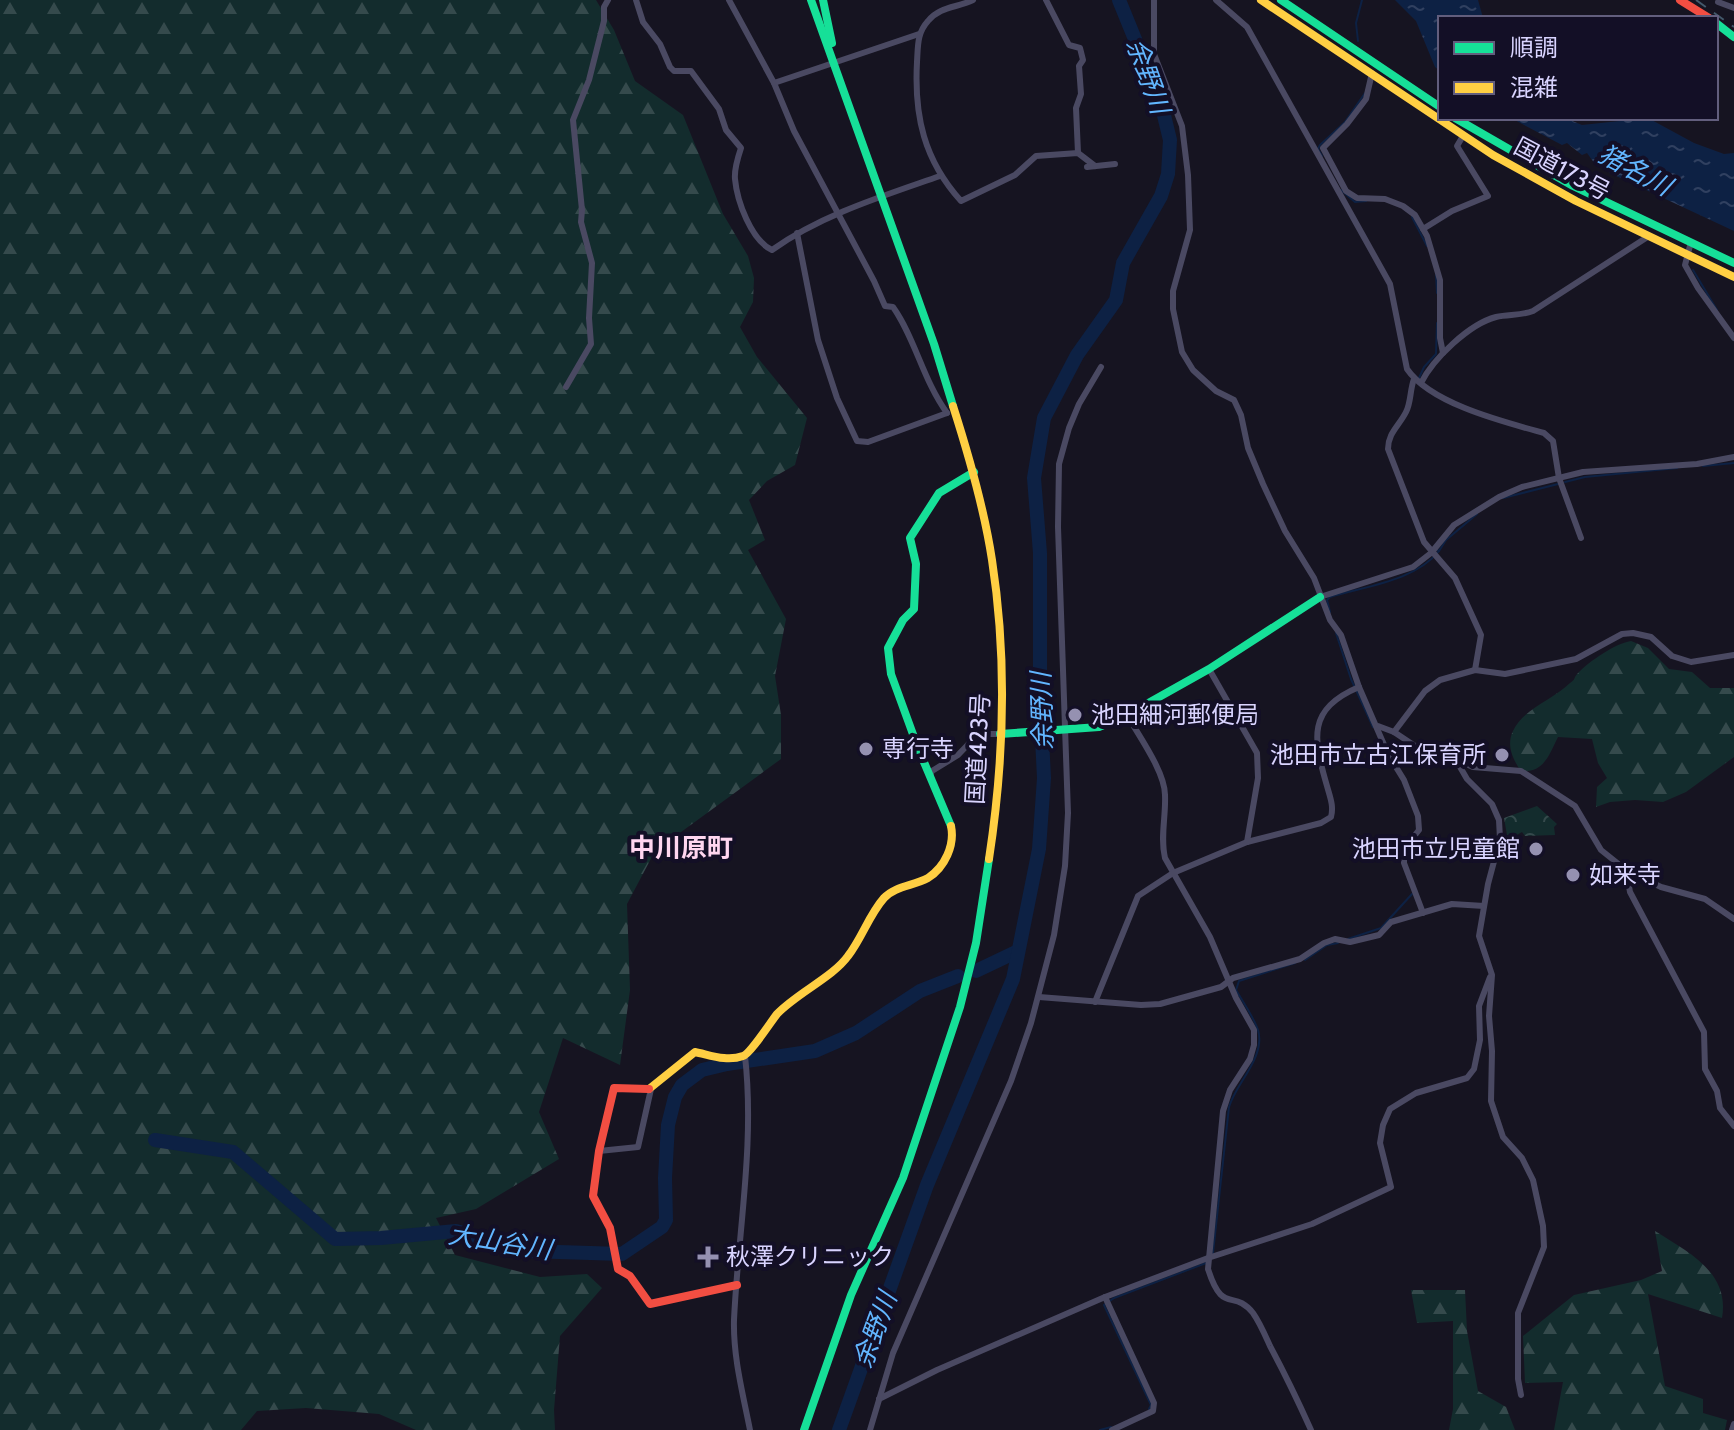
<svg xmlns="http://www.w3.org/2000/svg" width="1734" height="1430" viewBox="0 0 1734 1430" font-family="Cabin,'Noto Sans JP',sans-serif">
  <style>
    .forest { fill: url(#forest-firs) }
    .park { fill: url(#park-crowns) }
    .water { fill: url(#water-ripples) }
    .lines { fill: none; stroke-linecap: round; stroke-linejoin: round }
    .stream { stroke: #0d2144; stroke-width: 2 }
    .river { stroke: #0d2144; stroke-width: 14 }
    .street { stroke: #4a4962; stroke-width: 6 }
    .fast { stroke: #16e098; stroke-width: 8 }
    .slow { stroke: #ffcf43; stroke-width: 8 }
    .jam { stroke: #f24e42; stroke-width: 8 }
    .rail { stroke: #43596b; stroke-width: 2; stroke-dasharray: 12 10; stroke-linecap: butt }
    .poi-dot { fill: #9591b1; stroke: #130f26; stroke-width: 3 }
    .labels { text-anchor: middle; stroke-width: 8; stroke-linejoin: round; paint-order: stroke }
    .street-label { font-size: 24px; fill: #d9d4ff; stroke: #130f26 }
    .poi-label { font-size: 24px; fill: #d9d4ff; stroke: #130f26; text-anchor: start }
    .water-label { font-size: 26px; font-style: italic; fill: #62b6ff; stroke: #130f26 }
    .neighbourhood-label { font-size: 26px; font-weight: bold; fill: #ffd6f0; stroke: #130f26 }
  </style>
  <defs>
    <pattern id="forest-firs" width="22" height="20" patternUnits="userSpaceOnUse" patternTransform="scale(2)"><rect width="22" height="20" fill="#132c2d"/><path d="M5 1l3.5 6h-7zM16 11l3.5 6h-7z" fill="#354a4c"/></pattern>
    <pattern id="park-crowns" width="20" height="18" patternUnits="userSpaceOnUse" patternTransform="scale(2)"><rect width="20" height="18" fill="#132c2d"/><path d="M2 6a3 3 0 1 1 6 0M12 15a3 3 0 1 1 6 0" fill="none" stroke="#354a4c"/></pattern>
    <pattern id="water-ripples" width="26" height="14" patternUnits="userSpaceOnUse" patternTransform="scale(2)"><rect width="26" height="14" fill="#0d2144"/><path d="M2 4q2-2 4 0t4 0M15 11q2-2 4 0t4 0" fill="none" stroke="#304060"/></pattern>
  </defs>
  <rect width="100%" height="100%" fill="#161421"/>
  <g class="forest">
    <polygon points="0,0 596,0 614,30 635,81 683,115 723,214 748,256 754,278 753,302 740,327 757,357 807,418 795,465 767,481 749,500 765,540 748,550 786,619 775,676 781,715 781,759 655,851 627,904 630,990 620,1065 563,1038 539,1112 559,1159 476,1209 436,1218 455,1255 540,1277 587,1274 602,1288 560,1336 554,1410 555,1430 416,1430 379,1414 306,1408 257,1411 241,1430 0,1430"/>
    <path d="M1631,641l17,7 21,21 23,3 18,16h24v69l-48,35 -23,10 -28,-2 -25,2 -14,5 1,-20 10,-9 -9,-15 -6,-24 -34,-2c-9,18 -14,36 -37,34 -8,-11 -15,-26 -8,-40 11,-23 40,-31 57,-48 7,-5 2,-3 8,-10 12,-12 36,-29 53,-32z"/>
    <path d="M1655,1231c33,21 75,41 67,87l-74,-24 17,92 38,13v14l24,7 -2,10h-171l9,-48 -38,1 -2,-47 51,-41 67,-15 21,-9z"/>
    <polygon points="1411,1290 1465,1290 1467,1331 1478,1391 1506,1407 1515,1430 1449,1430 1453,1409 1453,1321 1417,1323"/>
  </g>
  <polygon class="park" points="1537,806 1557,824 1554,827 1555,835 1525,836 1522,832 1515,836 1507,835 1504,818"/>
  <g class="water">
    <polygon points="1395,0 1478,0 1483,18 1440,18 1440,71 1435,67 1416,21"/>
    <polygon points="1511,118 1565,118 1582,125 1648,118 1694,143 1724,154 1734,153 1734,231 1612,174 1595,164 1587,153 1582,155 1567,143 1562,145"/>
  </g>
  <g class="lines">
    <g class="stream">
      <polyline points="1358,41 1356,23 1362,0"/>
      <polyline points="1322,156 1318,149 1320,145 1345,122 1365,93"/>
      <polyline points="1341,190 1355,202 1366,201"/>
      <polyline points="1412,217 1427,246"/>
      <polyline points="1693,270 1717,310"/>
      <polyline points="1436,275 1437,293"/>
      <polyline points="1419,378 1424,367 1436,354 1437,323"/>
      <polyline points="1703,466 1734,463"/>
      <polyline points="1565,482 1585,477 1677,468"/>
      <polyline points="1503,498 1558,484"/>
      <polyline points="1439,551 1446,540 1477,514"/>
      <path d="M1330,612l-3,-12 3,-3c36,-11 85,-16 109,-46l-3,-2"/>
      <polyline points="1336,633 1351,679 1373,727"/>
      <polyline points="1348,939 1381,928 1412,894"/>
      <polyline points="1305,960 1327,945 1338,943"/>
      <path d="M1213,1253l16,-146c7,-24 37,-50 29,-77 -5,-14 -15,-28 -22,-40l3,-9 56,-18"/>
      <polyline points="1149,1409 1151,1405 1104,1305 1114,1298 1206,1263"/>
      <polyline points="1100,1430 1111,1427"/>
    </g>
    <g class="river">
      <polyline points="976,971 1018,951"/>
      <polyline points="155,1140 233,1152 335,1239 381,1238 456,1231 527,1251 622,1254 662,1227 666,1220 665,1178 668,1125 675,1097 682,1085 702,1070 727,1064 815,1051 856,1033 920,991 958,976"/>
      <polyline points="839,1430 927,1185 1013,979 1039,849 1044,778 1040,698 1040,553 1034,478 1044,418 1077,355 1116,300 1123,263 1161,196 1168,174 1170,140 1161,103 1119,0"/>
    </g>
    <g class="street">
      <path d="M636,0l7,22 17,22 10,23 4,4h17l28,38 7,21 15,18c-3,9 -7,21 -6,31 2,22 16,61 37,71 49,-35 111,-54 168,-74"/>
      <path d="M729,0l45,83 20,48 80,150 11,25 8,1c22,31 30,73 54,106"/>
      <path d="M973,0c-16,8 -33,6 -45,21 -11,12 -10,25 -11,41 -3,54 7,98 44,139l54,-26 21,-19 42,-3 17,13"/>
      <polyline points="1046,0 1069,45 1080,48 1083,60 1079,66 1081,94 1076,108 1078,153"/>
      <polyline points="1154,0 1154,54 1182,126 1188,175 1190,230 1173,291 1173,309 1182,352 1193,370 1216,391 1234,400 1241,415 1248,448 1263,484 1285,531 1314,578 1330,620 1341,635 1359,687 1388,754 1404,780 1418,816 1419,830 1404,849 1404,863 1423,913"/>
      <path d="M1216,0l31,27 143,257 17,85c24,35 97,53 137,64l9,8 6,37 22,60"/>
      <polyline points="1718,2 1734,8"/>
      <polyline points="1372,73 1366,99 1347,124 1323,148 1346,191 1357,198 1385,199 1403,206 1415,215 1427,236 1440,280 1440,338 1443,353"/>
      <polyline points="774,83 919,34"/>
      <polyline points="1087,167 1115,164"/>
      <polyline points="1423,229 1452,211 1488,196 1457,146 1463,136"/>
      <polyline points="797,233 818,340 837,398 857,441 868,442 947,413"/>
      <polyline points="1691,242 1685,265 1698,288 1734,338"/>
      <path d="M1414,379c-4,10 -3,24 -8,33 -7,14 -18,21 -18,37l36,93 31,36 26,57 -6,35"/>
      <path d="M1421,383c12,-24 48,-59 75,-66 13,-3 24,-1 37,-6l116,-75"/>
      <polyline points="566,387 591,344 589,318 592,263 581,222 582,210 573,120 589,80 604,21 604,7 608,0"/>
      <polyline points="1320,597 1413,567 1431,553 1454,525 1499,497 1522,487 1583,472 1697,464 1734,457"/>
      <polyline points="1209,669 1257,753 1258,778 1247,842"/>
      <path d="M1127,715c12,21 38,57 38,80 1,22 -5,42 0,63l45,79 26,61 18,32v15l-4,14 -20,31 -7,21 -15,158c15,47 25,19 45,44 7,10 12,22 17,33 15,28 28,55 41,84"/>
      <polyline points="1378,726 1394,732 1418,748 1456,760 1467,779 1492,804 1499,820 1500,839 1488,884 1479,936 1492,975 1489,1016 1492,1051 1491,1101 1503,1137 1522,1158 1533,1180 1543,1226 1544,1247 1518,1313 1518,1379 1521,1395"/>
      <polyline points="1394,732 1425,691 1440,680 1475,670 1505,674 1576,659 1622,634 1633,633 1651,637 1672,656 1691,662 1734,655"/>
      <polyline points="1456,760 1473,767 1521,771 1575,806 1601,850 1626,870 1661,887 1705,899 1734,919"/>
      <polyline points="930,776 932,771 958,755 978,734 1000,734"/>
      <polyline points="1626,870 1630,892 1704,1032 1705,1069 1717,1091 1720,1108 1734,1126"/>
      <polyline points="1039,997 1141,1005 1160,1004 1221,987 1233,978 1300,959 1324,943 1335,939 1350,942 1379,935 1391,922 1452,904 1484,906"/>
      <path d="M1095,1002l43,-106 35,-23 74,-31 74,-19 10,-6c3,-11 -1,-20 -4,-31 -14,-48 -20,-77 32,-99"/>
      <path d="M745,1056c10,88 -7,176 -11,264 -1,37 9,74 16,110"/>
      <polyline points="599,1151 638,1147 651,1089"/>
      <polyline points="879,1399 937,1370 1105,1297"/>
      <polyline points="870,1430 893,1353 1011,1081 1031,1023 1054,935 1065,866 1068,813 1058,527 1059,464 1069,428 1079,404 1101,367"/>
      <polyline points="1112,1430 1153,1411 1154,1403 1105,1297 1208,1258 1312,1224 1391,1187 1380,1143 1383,1125 1390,1109 1416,1093 1467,1078 1474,1069 1480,1040 1479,1006 1490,977"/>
      <polyline points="1732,1430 1734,1424"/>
    </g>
    <g class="fast">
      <polyline points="811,0 934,344 953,406"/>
      <polyline points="823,0 832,43"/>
      <polyline points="1281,0 1440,107"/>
      <polyline points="1716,23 1734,37"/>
      <polyline points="1455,118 1573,186 1734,263"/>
      <polyline points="1000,734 1099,727 1127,715 1209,669 1320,597"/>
      <polyline points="951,826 918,748 891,674 888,648 903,620 914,609 916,564 910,538 939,493 974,472"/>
      <polyline points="804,1430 851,1295 903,1178 960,1007 976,943 989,859"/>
    </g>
    <g class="slow">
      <polyline points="1261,0 1493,155 1576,201 1734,277"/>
      <path d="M953,406c16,50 31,101 39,154 15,97 12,201 -3,299"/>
      <path d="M649,1089l46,-37c15,3 32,10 48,4 7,-2 27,-33 34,-42 20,-21 56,-37 71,-58 14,-18 21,-41 36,-58 11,-12 29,-12 44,-20 17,-11 27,-33 23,-52"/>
    </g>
    <g class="jam">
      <polyline points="1680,0 1709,18"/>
      <polyline points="649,1089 614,1088 599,1151 593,1196 610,1228 618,1269 630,1276 650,1304 737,1285"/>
    </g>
    <polyline class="rail" points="1696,0 1734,27"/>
  </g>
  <g class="poi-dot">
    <circle cx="1075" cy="715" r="8"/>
    <circle cx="866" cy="749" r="8"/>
    <circle cx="1502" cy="755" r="8"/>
    <circle cx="1536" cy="849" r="8"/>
    <circle cx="1573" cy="875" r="8"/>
    <path d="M704 1245h8v8h8v8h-8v8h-8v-8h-8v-8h8z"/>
  </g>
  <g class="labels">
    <g class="street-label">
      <text transform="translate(1562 169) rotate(28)" y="8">国道173号</text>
      <text transform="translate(978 749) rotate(-87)" y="8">国道423号</text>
    </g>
    <g class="poi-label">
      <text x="1091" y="723">池田細河郵便局</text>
      <text x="882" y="757">専行寺</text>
      <text x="1486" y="763" text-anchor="end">池田市立古江保育所</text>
      <text x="1520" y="857" text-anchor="end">池田市立児童館</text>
      <text x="1589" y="883">如来寺</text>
      <text x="726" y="1265">秋澤クリニック</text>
    </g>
    <g class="water-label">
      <text transform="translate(1148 76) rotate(70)" y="9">余野川</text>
      <text transform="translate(1635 170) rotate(28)" y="9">猪名川</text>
      <text transform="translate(1042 711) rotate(-92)" y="9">余野川</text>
      <text transform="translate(500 1242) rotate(9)" y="9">大山谷川</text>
      <text transform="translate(875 1330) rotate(-70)" y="9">余野川</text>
    </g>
    <g class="neighbourhood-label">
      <text x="681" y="857">中川原町</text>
    </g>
  </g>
  <rect x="1438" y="16" width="280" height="104" fill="#130f26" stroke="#625e7d" stroke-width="2"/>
  <rect x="1454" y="42" width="40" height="12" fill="#16e098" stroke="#625e7d" stroke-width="2"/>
  <text x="1510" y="56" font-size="24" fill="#d9d4ff">順調</text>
  <rect x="1454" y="82" width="40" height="12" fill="#ffcf43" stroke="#625e7d" stroke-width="2"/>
  <text x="1510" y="96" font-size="24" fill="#d9d4ff">混雑</text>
</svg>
